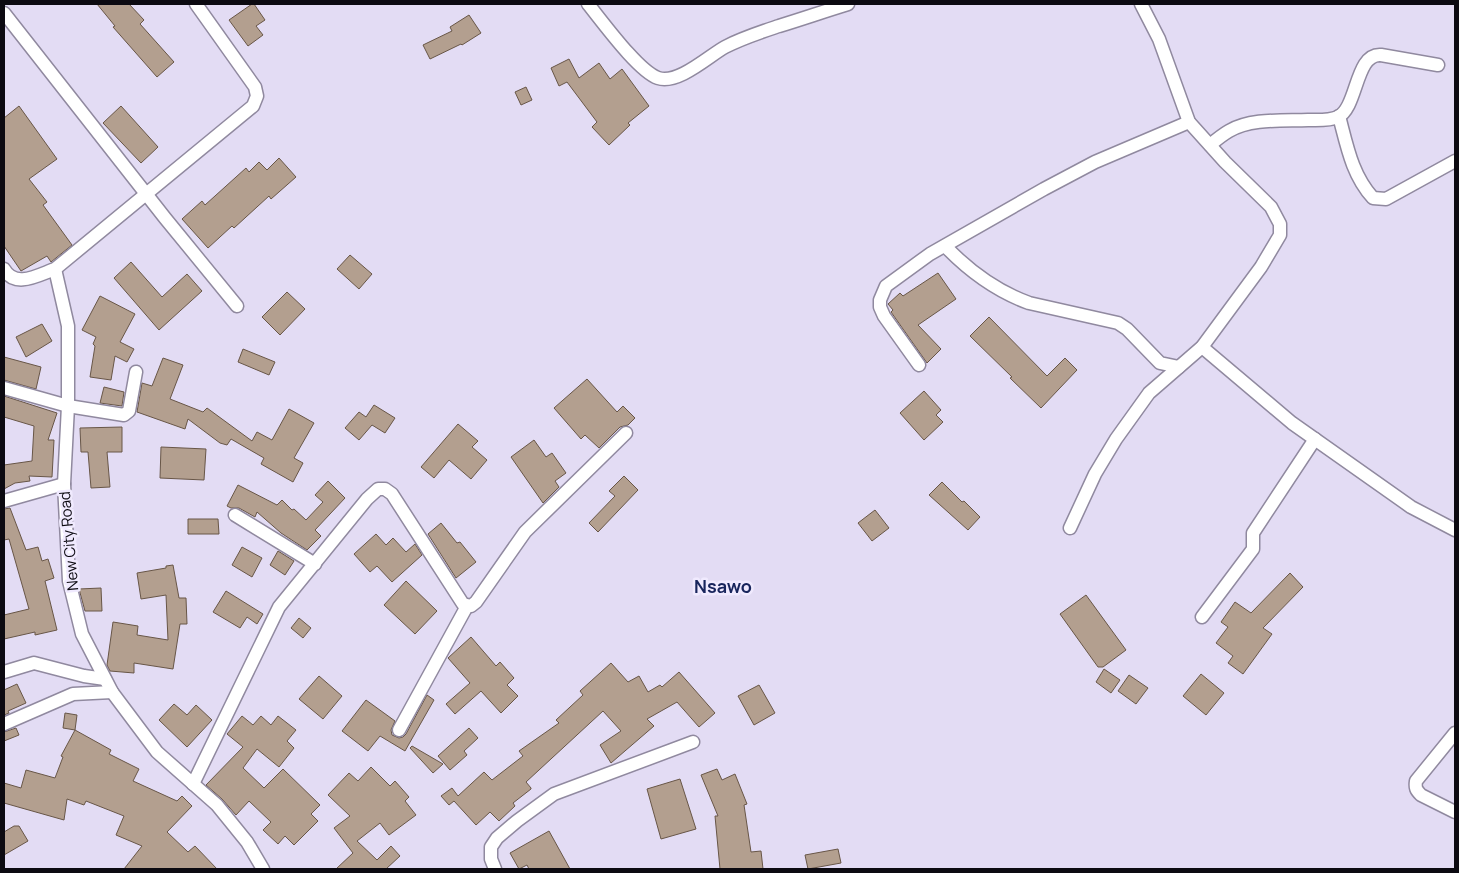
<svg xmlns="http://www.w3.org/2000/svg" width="1459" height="873" viewBox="0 0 1459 873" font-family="Manrope,sans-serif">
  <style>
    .building { fill: #b39f8f; stroke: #685647 }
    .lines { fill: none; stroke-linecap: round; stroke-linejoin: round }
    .minor-casing { stroke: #90899f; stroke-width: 15 }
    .minor { stroke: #fff; stroke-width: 12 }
    .labels { text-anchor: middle; stroke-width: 5; stroke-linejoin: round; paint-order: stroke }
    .street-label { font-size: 15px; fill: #0c0a11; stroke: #f0eafe }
    .quarter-label { font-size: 18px; font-weight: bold; fill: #18255c; stroke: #f0eafe }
  </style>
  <rect width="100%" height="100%" fill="#e3dcf4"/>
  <g class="building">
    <polygon points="97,4 129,4 144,20 140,24 174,62 157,77 113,27 115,26"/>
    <polygon points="252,4 254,4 265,20 256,26 263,35 248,46 229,20"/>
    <polygon points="469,15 481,33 462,45 461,44 430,59 423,45 452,31 450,27"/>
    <polygon points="569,59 579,78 599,63 610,79 622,69 649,106 628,123 630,125 609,145 592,127 597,122 567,82 559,86 551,68"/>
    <polygon points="526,87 532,100 521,105 515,92"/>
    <polygon points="19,106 57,159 29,179 47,202 43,205 72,245 51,262 47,256 21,271 4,246 4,118"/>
    <polygon points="121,106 158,147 141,163 103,123"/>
    <polygon points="279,158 296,177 271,199 269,196 234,228 232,226 208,248 182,219 202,201 205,205 246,168 249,172 259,162 267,170"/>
    <polygon points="350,255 372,274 359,289 337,269"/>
    <polygon points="131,262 162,297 187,274 202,291 159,330 114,278"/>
    <polygon points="938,273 956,299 918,325 941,349 927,363 891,312 893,310 888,304 900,293 903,296"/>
    <polygon points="287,292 305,309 280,335 262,317"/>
    <polygon points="100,296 135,314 120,342 134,349 127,362 115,356 111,380 90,377 95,346 93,344 96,337 82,330"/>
    <polygon points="989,317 1047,376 1065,358 1077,370 1041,408 1010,378 1012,377 970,336"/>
    <polygon points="42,324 52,341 26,357 16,337"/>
    <polygon points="243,349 275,362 269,375 238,362"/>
    <polygon points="4,357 41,367 36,389 4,380"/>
    <polygon points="163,358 183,365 170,399 203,412 207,408 252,441 257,432 272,440 289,409 314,423 294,458 303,463 293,482 261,464 264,458 231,439 227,445 220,443 188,419 185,429 137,412 142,383 152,386"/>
    <polygon points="587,379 617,412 623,406 635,418 628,425 620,427 599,448 585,435 581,439 554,408"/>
    <polygon points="104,387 124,392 122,406 100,403"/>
    <polygon points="924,391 941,410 936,415 943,422 924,440 900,413"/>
    <polygon points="4,396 57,413 48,440 54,440 52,477 29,476 30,481 15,483 4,489 4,465 32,461 34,426 4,417"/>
    <polygon points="374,405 395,418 385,433 372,425 359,440 345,428 359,412 366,417"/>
    <polygon points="458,424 478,441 472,447 487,460 471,479 449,460 434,478 421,467"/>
    <polygon points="122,427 122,452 107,452 110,487 91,488 88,452 81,452 80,428"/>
    <polygon points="534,440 546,457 552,453 566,473 555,481 559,487 543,503 511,457"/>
    <polygon points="161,447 206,449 204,480 160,478"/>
    <polygon points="624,476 638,490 598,532 589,523 615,496 609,491"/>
    <polygon points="328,481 345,498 315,530 321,536 307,550 281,533 257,512 255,517 239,508 231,508 227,506 238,485 277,505 282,500 292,510 294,509 306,520 323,502 315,495"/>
    <polygon points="942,482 962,502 964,501 980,517 968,530 929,495"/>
    <polygon points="10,508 26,550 38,547 42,561 48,559 54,578 45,581 57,630 35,635 35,632 4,639 4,615 29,609 9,539 4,540 4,509"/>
    <polygon points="875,510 889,528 872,541 858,523"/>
    <polygon points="188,519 218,519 219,534 188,534"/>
    <polygon points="441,523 457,543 460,542 476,562 456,578 428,534"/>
    <polygon points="376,534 386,545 393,538 406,552 415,544 422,555 392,582 377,566 370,572 354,554"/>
    <polygon points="242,547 262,558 252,577 232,565"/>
    <polygon points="278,551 294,561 285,575 270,565"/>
    <polygon points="173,565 179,598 186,598 187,624 180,624 173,669 134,663 134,673 110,671 107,665 113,622 138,626 137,635 168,640 166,595 141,599 137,573 166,568 166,566"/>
    <polygon points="1290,573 1303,587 1263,628 1272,634 1243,674 1228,663 1233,656 1216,643 1228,627 1221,622 1235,602 1251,613"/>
    <polygon points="406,581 437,611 415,634 384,605"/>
    <polygon points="101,588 102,611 85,611 79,589"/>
    <polygon points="226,591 263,614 257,624 247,617 240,628 213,612"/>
    <polygon points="1086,595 1126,650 1103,667 1098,667 1060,614"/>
    <polygon points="299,618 311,628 303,638 291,628"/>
    <polygon points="471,637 496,666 500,662 514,678 507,685 518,696 501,713 481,691 455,714 446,704 470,683 448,658"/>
    <polygon points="611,663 628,682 639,676 648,692 660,685 662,687 679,672 715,713 699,727 677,702 647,719 654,726 611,763 600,745 621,731 603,711 526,782 531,788 531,789 513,803 515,806 499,821 490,812 476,825 454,801 449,805 441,796 452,788 458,796 484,772 492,780 523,756 519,751 559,723 556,720 583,695 580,691"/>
    <polygon points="1104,669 1120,680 1111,693 1096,682"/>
    <polygon points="1201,674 1224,693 1206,715 1183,696"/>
    <polygon points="1129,675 1148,688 1136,704 1118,691"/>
    <polygon points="319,676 342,696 323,719 299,699"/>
    <polygon points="17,684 26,703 8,711 9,713 4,715 4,690"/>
    <polygon points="759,685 775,713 754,725 738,696"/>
    <polygon points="427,695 434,700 405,751 380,736 368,751 342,731 366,700 395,721 391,730 392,735 399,738 403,737 406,734"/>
    <polygon points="174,704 187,715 196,705 212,720 187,747 159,720"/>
    <polygon points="65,713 77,715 75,730 63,728"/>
    <polygon points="242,716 253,725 261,716 271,725 278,716 296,730 287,741 294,748 279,767 257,749 243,768 264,788 283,769 320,805 311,814 318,821 294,845 285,836 278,844 263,830 271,822 249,801 236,815 222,799 206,785 243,747 227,734"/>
    <polygon points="16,728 19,735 4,741 4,732"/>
    <polygon points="469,728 478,738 464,751 467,755 450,770 438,756"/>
    <polygon points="75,730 111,750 109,754 139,769 133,781 177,801 182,796 192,806 167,832 188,852 195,846 217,869 124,869 142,846 116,835 124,816 86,801 84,805 67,799 64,820 4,803 4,783 21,788 26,770 55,778 63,757 61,756"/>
    <polygon points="412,746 443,764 433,773 410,748"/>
    <polygon points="371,767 390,786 395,781 409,797 405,801 416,815 389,835 380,823 357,841 377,860 391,846 400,856 386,869 336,869 353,853 334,828 350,816 328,795 349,773 358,781"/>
    <polygon points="717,769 722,780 735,774 747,804 744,805 751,852 761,851 763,869 720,869 715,816 718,816 701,775"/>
    <polygon points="680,779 696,829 661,839 647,789"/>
    <polygon points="14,826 19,826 28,841 4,855 4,832"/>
    <polygon points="549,831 570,869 529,869 527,865 519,869 510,853"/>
    <polygon points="838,849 841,863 808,869 805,855"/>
  </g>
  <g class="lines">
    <defs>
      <g id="minor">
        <path d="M588,4c14,17 50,67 70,74 20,7 52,-23 67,-31 17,-9 36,-15 54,-21 23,-7 46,-15 69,-22"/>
        <polyline points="4,13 165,218 237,306"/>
        <path d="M1339,116c8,30 13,59 34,82l13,1 69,-38"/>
        <path d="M1210,145c6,-5 12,-10 19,-14 22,-13 54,-10 79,-11 9,0 21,1 30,-3 20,-10 17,-64 43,-62l57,10"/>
        <path d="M945,246c24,25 51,45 84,57l89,20 9,6 33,34 19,4"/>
        <path d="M4,269c11,20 34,6 51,0l198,-163 4,-10 -2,-9 -59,-83"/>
        <polyline points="55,269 68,326 68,406 64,484 69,581 82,634 112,692 157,752 217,805 247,842 263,869"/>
        <polyline points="1202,347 1292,423 1411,507 1455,530"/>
        <polyline points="919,365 884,316 880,307 880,300 886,286 930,254 1044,189 1095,162 1189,122"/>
        <polyline points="4,388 68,406 124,415 129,411 136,372"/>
        <polyline points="4,501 64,484"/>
        <polyline points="235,515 315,564"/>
        <polyline points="1070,528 1095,474 1116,439 1149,393 1202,347 1261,267 1280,235 1280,224 1271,207 1225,162 1189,122 1159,39 1141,4"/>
        <polyline points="1202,617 1253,549 1253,533 1315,439"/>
        <polyline points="4,672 34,663 84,676 105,679"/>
        <polyline points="4,724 73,694 112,692"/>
        <polyline points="399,730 467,606"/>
        <path d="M1455,733l-39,48c-1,7 0,9 5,14l34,17"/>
        <polyline points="193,784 279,607 367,499 378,489 385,489 392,494 463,604 471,606 476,602 525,532 626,433"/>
        <polyline points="495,869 491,859 491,847 497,838 517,821 554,794 693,742"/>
      </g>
    </defs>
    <use href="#minor" class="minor-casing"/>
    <use href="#minor" class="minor"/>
  </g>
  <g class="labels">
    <g class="street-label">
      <text transform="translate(69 541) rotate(-95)" y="5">New City Road</text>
    </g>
    <g class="quarter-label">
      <text x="723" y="593">Nsawo</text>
    </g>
  </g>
  <rect width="1459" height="873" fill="none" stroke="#0c0a11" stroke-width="10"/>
</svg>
